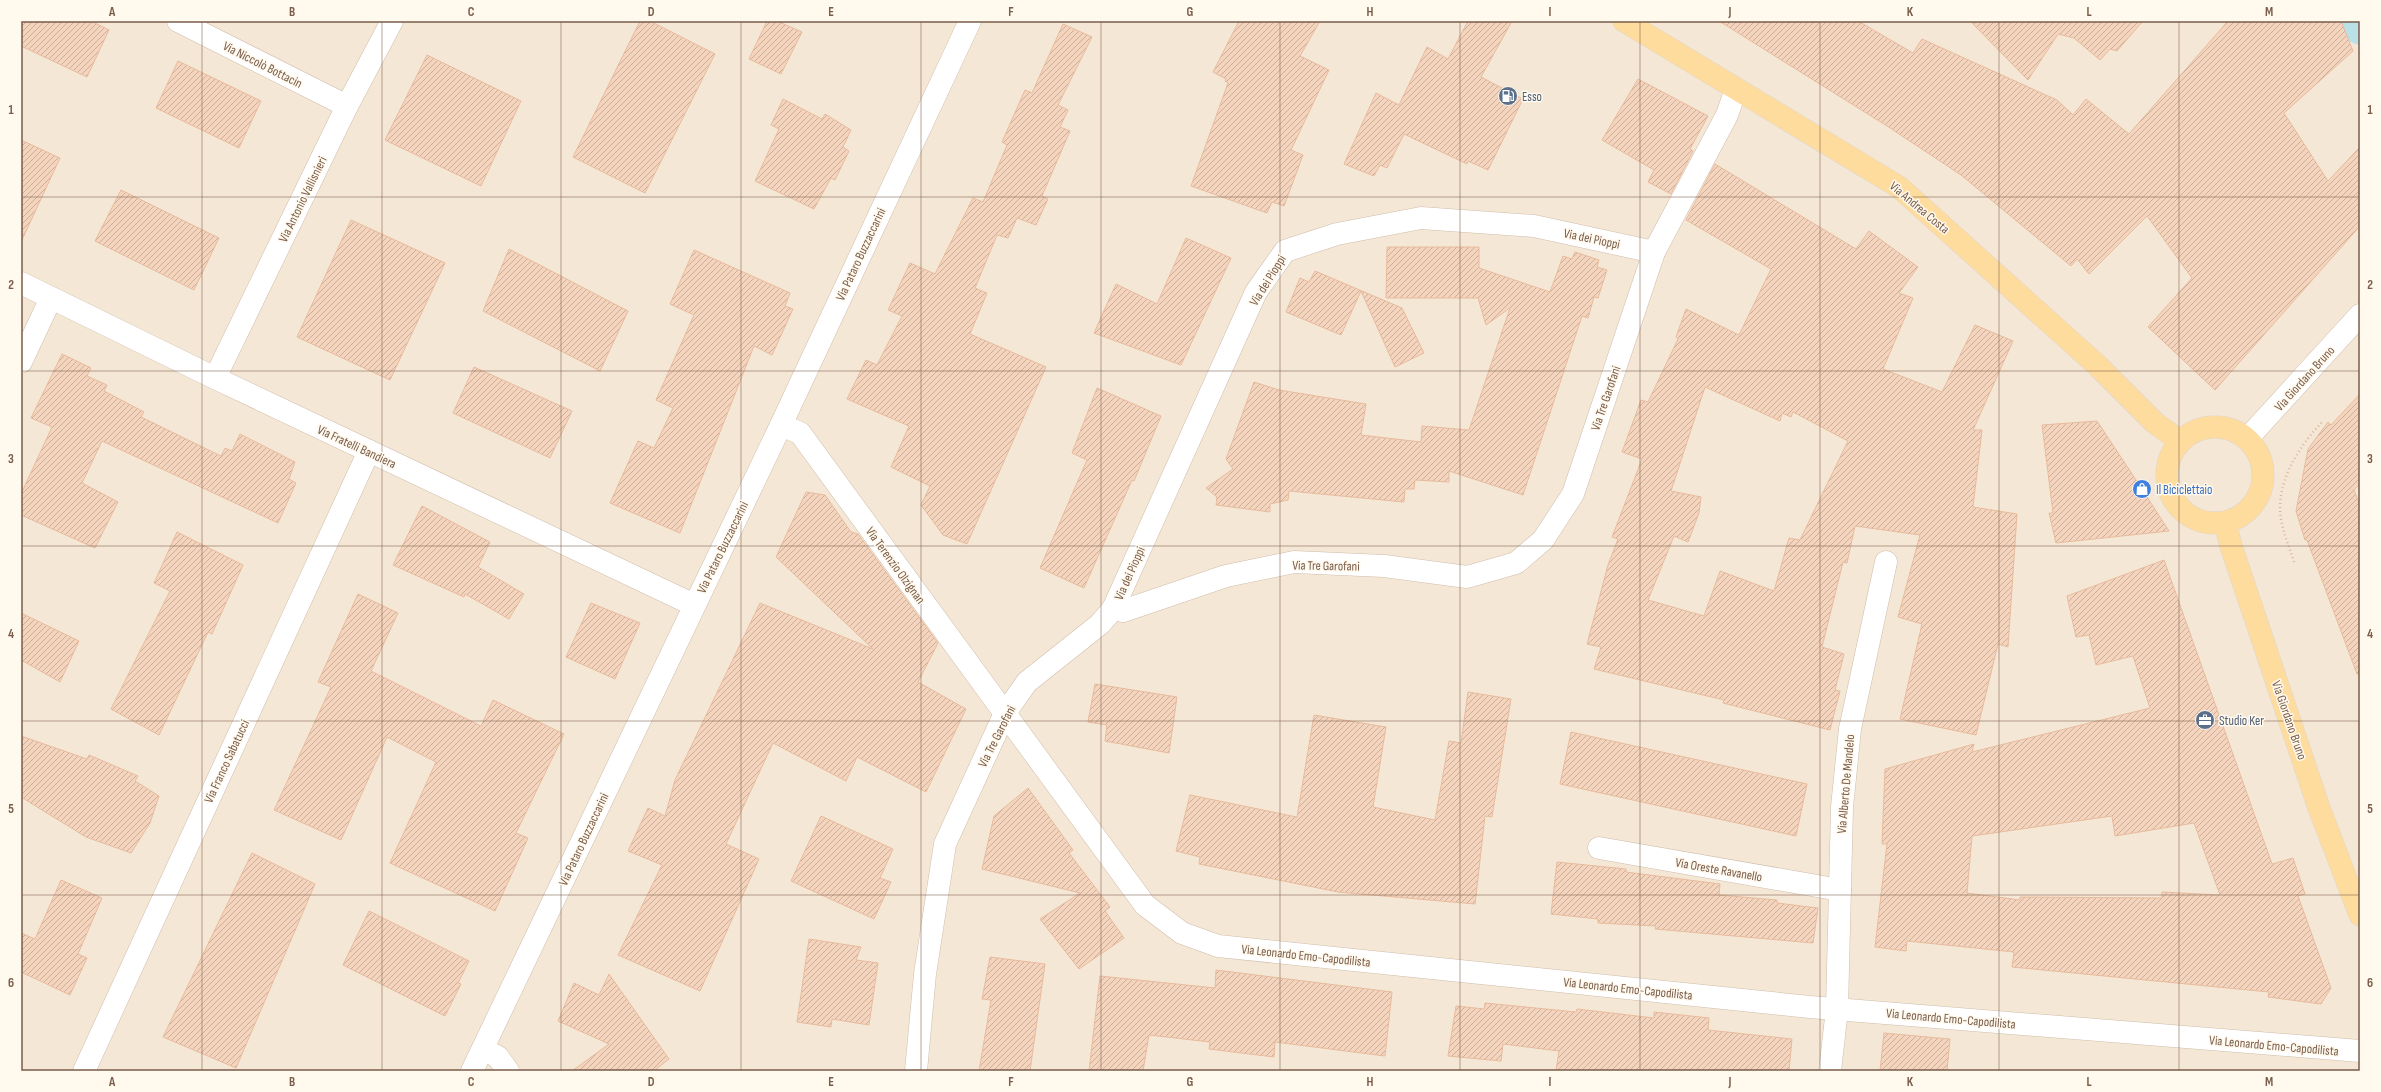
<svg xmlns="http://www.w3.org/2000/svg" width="2381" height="1092" viewBox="0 0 2381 1092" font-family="'Sofia Sans Condensed',sans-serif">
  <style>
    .residential { fill: #f5e7d5 }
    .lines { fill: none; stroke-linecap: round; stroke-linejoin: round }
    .canal { stroke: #bae1e8; stroke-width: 37 }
    .building { fill: url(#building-hatch); stroke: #e8bb9d; fill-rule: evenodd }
    .minor-casing { stroke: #d0bdac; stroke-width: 23 }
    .major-casing { stroke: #dcd5d0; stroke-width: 23 }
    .path { stroke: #dab8a0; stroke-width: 2.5; stroke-dasharray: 1 3; stroke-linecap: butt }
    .minor { stroke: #fff; stroke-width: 22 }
    .major { stroke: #fedc9d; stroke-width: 22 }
    .grid { fill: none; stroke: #795c4a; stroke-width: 1; stroke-opacity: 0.55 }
    .labels { text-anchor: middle; stroke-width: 3; stroke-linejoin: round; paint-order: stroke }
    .street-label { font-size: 13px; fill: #795c4a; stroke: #fff9ee }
    .service-label { font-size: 13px; fill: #4e5e75; stroke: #fff9ee; text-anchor: start }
    .shop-label { font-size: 13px; fill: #366cbe; stroke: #fff9ee; text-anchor: start }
    .neatline { fill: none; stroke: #795c4a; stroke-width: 1.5 }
    .grid-label { font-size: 13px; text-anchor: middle; font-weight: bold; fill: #795c4a }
  </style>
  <defs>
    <pattern id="building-hatch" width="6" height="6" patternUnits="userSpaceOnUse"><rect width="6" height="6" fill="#f4d4bd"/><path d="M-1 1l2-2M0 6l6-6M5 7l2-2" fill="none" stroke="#caaf9c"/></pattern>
  </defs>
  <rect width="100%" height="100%" fill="#fdf5e7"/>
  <rect class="residential" x="21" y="21" width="2339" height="1050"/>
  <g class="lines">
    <polyline class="canal" points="2357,21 2360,26"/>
  </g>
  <g class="building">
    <polygon points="21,21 91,21 109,30 87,77 21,46"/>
    <polygon points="640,21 650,21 715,54 645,193 573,157"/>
    <polygon points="767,21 777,21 802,32 781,74 749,59"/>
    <polygon points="1239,21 1320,21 1300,56 1329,70 1291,150 1303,155 1284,206 1272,202 1267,213 1191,186 1228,83 1225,81 1226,79 1213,72"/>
    <polygon points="1468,21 1512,21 1481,77 1523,99 1488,170 1468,161 1467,164 1404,134 1387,168 1380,165 1374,176 1344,164 1376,93 1399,105 1427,47 1448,59"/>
    <polygon points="1719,21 1858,21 1913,53 1922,39 2057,100 2073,115 2086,99 2129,134 2228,21 2341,21 2353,51 2284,113 2328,181 2360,147 2360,226 2215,390 2148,327 2192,278 2147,216 2089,274 2077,259 2071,266 1961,175 1887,126"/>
    <polygon points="1970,21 2143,21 2117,51 2110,49 2100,60 2074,38 2058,34 2028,80"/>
    <polygon points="1063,24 1092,37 1058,105 1068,110 1060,127 1070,131 1042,196 1048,199 1036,225 1017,218 1008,238 997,235 975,288 987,293 970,334 1046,367 967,544 943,535 921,505 930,486 891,467 909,426 847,399 866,360 877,365 902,316 888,310 910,263 935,274 973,198 983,202 1007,145 1002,142 1025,90 1032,93"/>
    <polygon points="427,55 521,101 481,186 385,140"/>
    <polygon points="178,61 261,101 239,148 156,108"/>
    <polygon points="1638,79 1708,116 1690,149 1693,151 1671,194 1648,182 1654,170 1602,140"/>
    <polygon points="783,99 822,119 825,114 851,130 843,147 849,151 835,180 831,178 814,209 755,181 779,129 771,125"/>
    <polygon points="21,140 60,158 21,242"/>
    <path d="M1715,164l141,85 13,-18 49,36 -19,26 14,5 -30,71 59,23 33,-67 38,16 -40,89h9l-9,77 44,7 -9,133 -10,-3 -22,91 -76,-16 22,-95 -24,-7 22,-82 -65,-9 -8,37 -4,-1 -21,85 22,7 -9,36 5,1 -10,39 -107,-27 1,-3 -130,-31 7,-22 -14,-3 21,-79 10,-26 -6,-2 30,-78 -20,-7 19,-52 7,2 30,-63 -2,-2 10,-28 53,26 32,-66 -85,-49zM1705,387l75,34 2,-8 9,4 2,-5 55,29 -48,99 -11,-2 -15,53 -54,-20 -16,45 -56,-16 26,-64 14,6 11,-29 2,-16 -30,-6z"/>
    <polygon points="121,190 219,238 194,290 95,241"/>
    <polygon points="351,220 445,263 390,380 297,337"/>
    <polygon points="1186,238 1231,258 1181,365 1094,333 1116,284 1157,304"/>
    <polygon points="1387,247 1479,247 1479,268 1550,292 1563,256 1572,259 1575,252 1599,260 1597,267 1607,270 1598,298 1594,297 1588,318 1582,316 1523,495 1449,471 1449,482 1415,480 1414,489 1405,489 1404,502 1289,491 1288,500 1270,504 1270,512 1216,505 1217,497 1206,488 1233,469 1226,459 1254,382 1279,390 1366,404 1361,435 1421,442 1422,426 1469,430 1510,308 1486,325 1478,298 1386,298"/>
    <polygon points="509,249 628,311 600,371 483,311"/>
    <polygon points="694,250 790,293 785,306 793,309 772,355 754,346 680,533 610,503 638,441 654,448 673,408 656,400 694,315 670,304"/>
    <polygon points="1315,271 1402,308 1424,353 1395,367 1361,291 1341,335 1286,312 1300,278 1309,282"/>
    <polygon points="62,354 91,368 87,376 107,385 104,391 144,412 141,417 221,456 225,448 232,451 240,434 295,462 289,479 296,483 278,523 102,441 82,483 118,502 95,548 21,515 21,494 52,427 31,418"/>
    <polygon points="474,367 572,411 550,458 453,413"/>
    <polygon points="1097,388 1161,416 1134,481 1132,480 1084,588 1040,568 1087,460 1072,453"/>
    <polygon points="2360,394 2360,484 2354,490 2360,505 2360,674 2357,674 2307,540 2305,540 2296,511 2308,449 2328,422 2331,425"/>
    <polygon points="2097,421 2142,489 2169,531 2056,543 2049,513 2053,513 2042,425"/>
    <polygon points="806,492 825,495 851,532 858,534 938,643 918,682 966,709 926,792 857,757 846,781 773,743 726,844 759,859 700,991 618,955 662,865 628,851 648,808 665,816 675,780 760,603 873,649 776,557"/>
    <polygon points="422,506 490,542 478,567 524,594 509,619 465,594 464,597 393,565"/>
    <polygon points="177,532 243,565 212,634 208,632 159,735 111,709 170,591 154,583"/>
    <path d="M2164,560l108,304 21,-6 12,36 -7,2 33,92 -10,16 -53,-7 1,-5 -257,-25 2,-15 -107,-11 -1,10 -31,-4 12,-103h-5l3,-75 89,-25 -2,8 178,-44 -17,-52 -37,9 -7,-30 -13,2 -9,-41zM2112,816l3,20 79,-13 26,72 -58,-3v6l-142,-1v3l-53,-7 5,-57z"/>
    <polygon points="358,594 398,613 371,671 481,726 493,700 564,734 516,833 528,838 495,911 390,863 436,762 387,737 341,840 274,810 331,687 318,682"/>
    <polygon points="591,603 640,623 615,679 566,657"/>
    <polygon points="21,613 79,641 60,682 21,660"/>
    <polygon points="1095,684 1177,697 1169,753 1105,741 1107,725 1088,722"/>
    <polygon points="1468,692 1511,699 1492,817 1485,816 1475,904 1338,892 1199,864 1200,857 1176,851 1190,795 1297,817 1314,715 1386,727 1373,807 1435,820 1449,741 1461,743"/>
    <polygon points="1571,732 1807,784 1796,836 1560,784"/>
    <polygon points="21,736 87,759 89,755 138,776 135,781 159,796 150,823 131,853 86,837 21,797"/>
    <polygon points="1028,788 1073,850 1069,853 1110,907 1105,911 1124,938 1079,969 1040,919 1080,893 982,869 994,816"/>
    <polygon points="821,816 893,849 880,878 891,882 874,919 791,881"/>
    <polygon points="252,853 315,884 236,1068 163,1037"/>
    <polygon points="1557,862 1626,869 1626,872 1720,884 1719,895 1777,900 1777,903 1818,908 1813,943 1655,929 1656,926 1598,923 1598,919 1551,914"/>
    <polygon points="61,880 102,898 78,954 87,958 70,995 21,972 21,933 35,939"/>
    <polygon points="369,911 469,961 458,983 461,984 445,1016 343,965"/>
    <polygon points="809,939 861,947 856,960 878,963 869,1025 832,1019 831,1027 797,1022"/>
    <polygon points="990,957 1045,964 1030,1071 979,1071 991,1000 982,999"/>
    <polygon points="1216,970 1392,992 1385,1056 1275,1042 1274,1057 1209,1049 1210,1042 1149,1035 1143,1071 1089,1071 1100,976 1215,988"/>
    <polygon points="609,974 669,1059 654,1071 572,1071 609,1044 558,1021 574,983 599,995"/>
    <polygon points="1485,1003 1576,1012 1577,1009 1654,1018 1654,1012 1709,1018 1708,1030 1792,1039 1789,1071 1556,1071 1559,1051 1503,1044 1501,1061 1448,1056 1456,1006 1484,1009"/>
    <polygon points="1884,1033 1950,1039 1947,1071 1880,1071"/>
  </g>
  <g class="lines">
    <defs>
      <g id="minor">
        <polyline points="178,21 347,106"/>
        <polyline points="21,283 215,378 694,605"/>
        <polyline points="21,362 51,298"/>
        <polyline points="215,378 347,106 392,21"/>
        <polyline points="781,425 800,433 1145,905 1182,933 1218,946 1810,1007 2360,1051"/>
        <polyline points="2247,439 2360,315"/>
        <polyline points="1113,609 1123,611 1226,576 1294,562 1384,566 1467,577 1516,563 1543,540 1573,494 1654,252 1727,115 1736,89"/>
        <polyline points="1599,848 1840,890"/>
        <polyline points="483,1049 498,1057 508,1071"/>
        <polyline points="84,1071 369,451"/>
        <polyline points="472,1071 781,425 970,21"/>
        <polyline points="916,1071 925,974 945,844 1005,713 1027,682 1100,624 1113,609 1256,292 1285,251 1337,234 1421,218 1534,226 1654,252"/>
        <polyline points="1830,1071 1837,1009 1842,807 1850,729 1886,562"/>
      </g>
      <g id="major">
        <polyline points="1624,21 1899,187 2098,366 2155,423 2180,441"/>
        <circle cx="2215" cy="475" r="48"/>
        <polyline points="2225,523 2231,546 2319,808 2360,915"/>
      </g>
    </defs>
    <use href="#minor" class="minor-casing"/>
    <use href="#major" class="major-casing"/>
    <path class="path" d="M2294,562c-4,-13 -9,-25 -12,-38 -9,-38 15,-75 40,-102"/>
    <use href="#minor" class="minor"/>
    <use href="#major" class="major"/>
  </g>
  <path class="grid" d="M202,21v1050M382,21v1050M561,21v1050M741,21v1050M921,21v1050M1101,21v1050M1280,21v1050M1460,21v1050M1640,21v1050M1820,21v1050M1999,21v1050M2179,21v1050M21,197h2339M21,371h2339M21,546h2339M21,721h2339M21,895h2339"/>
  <defs>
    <symbol id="fuel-disc" viewBox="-11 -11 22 22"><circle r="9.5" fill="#5c6f8a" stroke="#fff9ee"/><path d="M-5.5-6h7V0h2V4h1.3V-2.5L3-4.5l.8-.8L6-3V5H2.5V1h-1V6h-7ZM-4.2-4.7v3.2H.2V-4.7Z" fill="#fff"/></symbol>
    <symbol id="shop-disc" viewBox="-11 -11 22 22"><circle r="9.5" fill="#3f7fe0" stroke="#fff9ee"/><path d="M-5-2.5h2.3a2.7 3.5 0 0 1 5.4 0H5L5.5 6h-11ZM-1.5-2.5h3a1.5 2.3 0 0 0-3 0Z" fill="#fff"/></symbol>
    <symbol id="office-disc" viewBox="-11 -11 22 22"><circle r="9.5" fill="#5c6f8a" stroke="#fff9ee"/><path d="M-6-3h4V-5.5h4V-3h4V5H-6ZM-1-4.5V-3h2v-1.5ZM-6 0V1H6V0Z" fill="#fff"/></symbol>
  </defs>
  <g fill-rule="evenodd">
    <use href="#fuel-disc" x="1497" y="85" width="22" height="22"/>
    <use href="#shop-disc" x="2131" y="478" width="22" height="22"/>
    <use href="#office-disc" x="2194" y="709" width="22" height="22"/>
  </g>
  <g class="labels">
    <g class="street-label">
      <text transform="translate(263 64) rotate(27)" y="5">Via Niccolò Bottacin</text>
      <text transform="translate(302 199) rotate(-64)" y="5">Via Antonio Vallisnieri</text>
      <text transform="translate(1920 207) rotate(40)" y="5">Via Andrea Costa</text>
      <text transform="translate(1592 238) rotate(12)" y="5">Via dei Pioppi</text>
      <text transform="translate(860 254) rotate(-65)" y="5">Via Pataro Buzzaccarini</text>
      <text transform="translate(1267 280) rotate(-58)" y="5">Via dei Pioppi</text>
      <text transform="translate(2304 378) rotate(-48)" y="5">Via Giordano Bruno</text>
      <text transform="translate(1605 398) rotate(-71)" y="5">Via Tre Garofani</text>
      <text transform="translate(357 446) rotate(25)" y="5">Via Fratelli Bandiera</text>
      <text transform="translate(722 547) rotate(-64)" y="5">Via Pataro Buzzaccarini</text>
      <text transform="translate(896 565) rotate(54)" y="5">Via Terenzio Olzignan</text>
      <text transform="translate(1326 565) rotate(1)" y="5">Via Tre Garofani</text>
      <text transform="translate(1129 573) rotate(-66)" y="5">Via dei Pioppi</text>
      <text transform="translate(2290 720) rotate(71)" y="5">Via Giordano Bruno</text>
      <text transform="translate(996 736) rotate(-63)" y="5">Via Tre Garofani</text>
      <text transform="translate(226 761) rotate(-65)" y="5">Via Franco Sabatucci</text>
      <text transform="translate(1845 784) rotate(-85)" y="5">Via Alberto De Mandelo</text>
      <text transform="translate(583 839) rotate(-65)" y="5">Via Pataro Buzzaccarini</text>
      <text transform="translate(1719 869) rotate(10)" y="5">Via Oreste Ravanello</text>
      <text transform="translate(1306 955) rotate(6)" y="5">Via Leonardo Emo-Capodilista</text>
      <text transform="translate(1628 988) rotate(6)" y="5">Via Leonardo Emo-Capodilista</text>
      <text transform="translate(1951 1018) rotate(5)" y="5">Via Leonardo Emo-Capodilista</text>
      <text transform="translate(2274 1045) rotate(5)" y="5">Via Leonardo Emo-Capodilista</text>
    </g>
    <g class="service-label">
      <text x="1522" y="101">Esso</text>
      <text x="2219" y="725">Studio Ker</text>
    </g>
    <g class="shop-label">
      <text x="2156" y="494">Il Biciclettaio</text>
    </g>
  </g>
  <rect width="2381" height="1092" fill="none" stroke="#fff9ee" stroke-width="44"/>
  <rect x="22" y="22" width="2337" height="1048" class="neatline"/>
  <g class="grid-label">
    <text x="112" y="16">A</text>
    <text x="292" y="16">B</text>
    <text x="471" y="16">C</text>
    <text x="651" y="16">D</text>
    <text x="831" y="16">E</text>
    <text x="1011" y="16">F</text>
    <text x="1190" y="16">G</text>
    <text x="1370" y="16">H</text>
    <text x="1550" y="16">I</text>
    <text x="1730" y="16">J</text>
    <text x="1910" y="16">K</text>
    <text x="2089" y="16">L</text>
    <text x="2269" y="16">M</text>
    <text x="11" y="114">1</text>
    <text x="2370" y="114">1</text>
    <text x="11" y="289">2</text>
    <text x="2370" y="289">2</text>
    <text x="11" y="463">3</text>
    <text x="2370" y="463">3</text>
    <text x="11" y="638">4</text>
    <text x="2370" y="638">4</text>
    <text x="11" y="813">5</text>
    <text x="2370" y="813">5</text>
    <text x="11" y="987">6</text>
    <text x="2370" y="987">6</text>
    <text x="112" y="1086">A</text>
    <text x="292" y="1086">B</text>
    <text x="471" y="1086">C</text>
    <text x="651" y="1086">D</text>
    <text x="831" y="1086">E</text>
    <text x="1011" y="1086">F</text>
    <text x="1190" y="1086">G</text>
    <text x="1370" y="1086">H</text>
    <text x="1550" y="1086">I</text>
    <text x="1730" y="1086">J</text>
    <text x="1910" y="1086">K</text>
    <text x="2089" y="1086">L</text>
    <text x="2269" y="1086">M</text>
  </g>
</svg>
